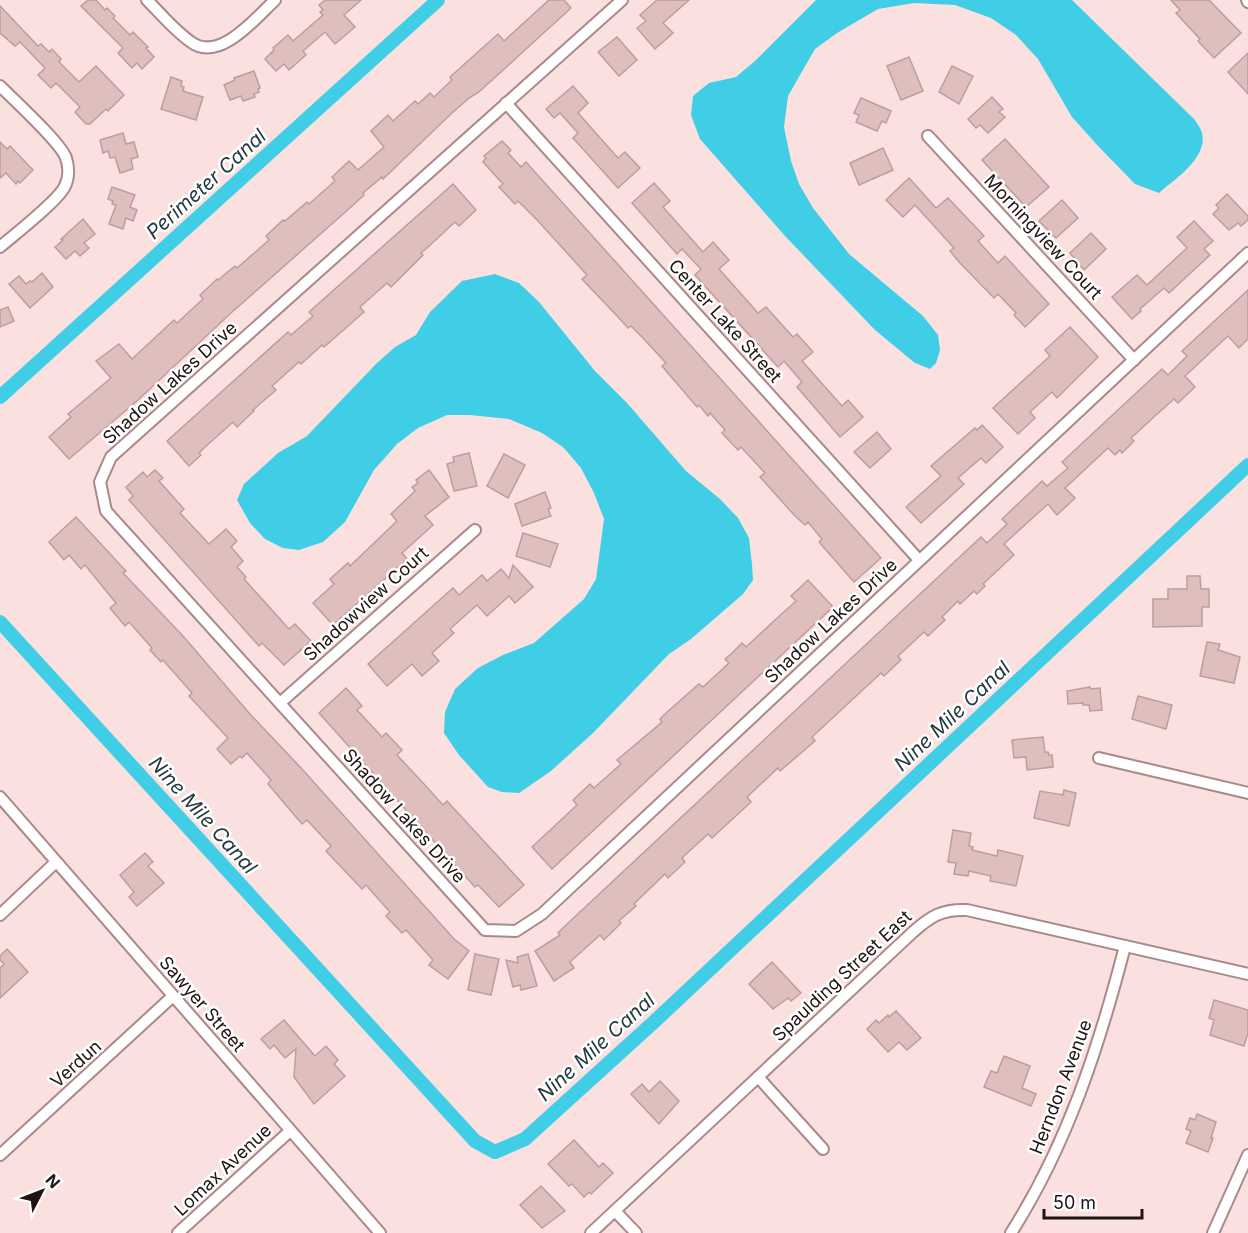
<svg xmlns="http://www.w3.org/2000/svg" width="1248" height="1233" viewBox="0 0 1248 1233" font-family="Inter,sans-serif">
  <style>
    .water { fill: #40cde6 }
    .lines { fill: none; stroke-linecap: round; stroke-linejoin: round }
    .canal { stroke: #40cde6; stroke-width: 14 }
    .building { fill: #dfbebe; stroke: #be9d9e; stroke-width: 1.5 }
    .street-casing { stroke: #a9898a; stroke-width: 14 }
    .street { stroke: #fff; stroke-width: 10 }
    .labels { text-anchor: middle; stroke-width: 5; stroke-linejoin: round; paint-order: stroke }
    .street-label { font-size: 18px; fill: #1f1314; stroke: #fff }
    .water-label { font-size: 20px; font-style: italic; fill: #223a3e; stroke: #fff }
  </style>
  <rect width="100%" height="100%" fill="#fbe0e0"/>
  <g class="water">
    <path d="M816,0h256l123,120c2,4 6,8 7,13 6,25 -27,46 -43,60l-24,-9 -36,-37 -27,-30 -34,-58 -22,-24 -25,-17 -36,-13 -41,-2 -36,6 -41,24 -22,16 -27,47 -4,31 7,34 8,23 14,24 36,46 74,62 15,19 2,15 -4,13 -6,6 -15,-6 -40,-33 -89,-93 -86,-98 -9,-24 2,-19 16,-13 27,-6 20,-17z"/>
    <polygon points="495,274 519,283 539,302 595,371 627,403 686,471 720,499 738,518 749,538 752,564 753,580 743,594 691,639 669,654 593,733 551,771 519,793 502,792 488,787 459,755 444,733 445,712 455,689 478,668 503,655 534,643 584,599 596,579 604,519 594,493 581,468 563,447 542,433 509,419 470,415 447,415 418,428 397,444 374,470 345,522 323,542 299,550 283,548 265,539 250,523 237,500 244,484 278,453 307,436 376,364 395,347 416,335 430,312 462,281"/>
  </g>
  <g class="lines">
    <g class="canal">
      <polyline points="0,397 438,0"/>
      <polyline points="0,622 475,1141 495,1152 525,1139 656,1020 1248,465"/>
    </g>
  </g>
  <g class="building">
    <polygon points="88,0 96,0 105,10 107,8 115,16 113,18 130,35 133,32 148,47 146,48 154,57 142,69 137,63 132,68 118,53 123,48 81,6"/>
    <polygon points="325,0 361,0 344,15 355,27 335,44 325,32 303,51 306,55 289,70 284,64 276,71 265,59 274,50 273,48 288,35 293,41 323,15 320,12 323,10 319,5"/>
    <polygon points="549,0 564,0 571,8 479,92 469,98 451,114 383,179 382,177 363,193 364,195 351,207 231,313 138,400 69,459 49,437 71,417 68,414 111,378 96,361 119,344 132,359 174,320 177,323 203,299 200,295 217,279 218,280 235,266 237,268 269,240 266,236 283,220 285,221 307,202 309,204 335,181 332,177 349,161 358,170 384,147 371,131 388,115 393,121 415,101 418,104 430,93 434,97 452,80 450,77 498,34 504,41"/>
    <polygon points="657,0 689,0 663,23 673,33 655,49 637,28 646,21 640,15"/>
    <polygon points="1171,0 1209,0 1241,33 1214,58 1198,41 1200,39 1176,13 1180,10"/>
    <polygon points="0,6 38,46 41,44 49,52 52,49 61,59 59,62 79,82 96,66 124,95 108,111 106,109 90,124 86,124 75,112 80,107 56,83 51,88 38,75 45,68 20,42 15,46 0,33"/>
    <polygon points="617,37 637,60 619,76 598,52"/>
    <polygon points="1248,53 1248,94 1228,72"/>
    <polygon points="909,57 923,91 901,100 887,66"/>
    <polygon points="952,66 973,76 959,104 939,92"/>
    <polygon points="254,71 260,88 258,89 259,92 254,94 255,97 243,101 241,96 230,100 224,85 235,80 234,78"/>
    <polygon points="171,77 182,81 181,86 184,87 183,91 203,97 196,120 161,109"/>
    <polygon points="573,86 588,103 578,113 618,158 625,152 640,168 618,188 573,138 578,133 560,113 554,118 546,109"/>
    <polygon points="992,97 1003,109 999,112 1005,117 988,133 980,125 976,128 968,119"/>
    <polygon points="861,98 891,111 886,123 882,121 877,131 856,122 859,115 854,113"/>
    <polygon points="123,133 126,144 134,142 138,157 131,159 133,169 120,173 115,157 110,158 108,151 103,153 100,140"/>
    <polygon points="1005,139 1049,187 1026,207 982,160"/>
    <polygon points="502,141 511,150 508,153 521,167 526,162 881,558 854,582 819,542 822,539 808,522 805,525 795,516 760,477 765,473 741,447 738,450 722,433 725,430 710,413 708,416 699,405 697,407 662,366 666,363 642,337 631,326 628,328 619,318 582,279 587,275 539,222 518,201 515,204 499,187 503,184 483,162 486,158 484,156"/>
    <polygon points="0,142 7,149 10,146 33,170 20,183 18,181 16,184 6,173 0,178"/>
    <polygon points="883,148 893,170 859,185 850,163"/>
    <polygon points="909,178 936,208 948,198 984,236 978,241 998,263 1005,256 1049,304 1025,327 1014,315 1016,313 998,294 994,298 960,263 950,251 954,248 915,205 903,217 886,200"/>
    <polygon points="654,183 670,201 663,207 703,252 713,242 729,260 719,269 758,313 766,307 793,337 797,334 813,352 802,361 842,406 848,400 863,417 840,437 797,387 802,382 784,361 778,367 695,275 701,269 682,249 677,254 632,203"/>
    <polygon points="453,184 476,210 459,226 455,222 427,248 421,253 423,255 391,287 387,283 360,307 364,312 324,347 322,345 301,364 299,362 272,386 276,390 253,410 254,411 237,427 233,422 204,448 199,453 201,455 189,466 167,441 288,332 291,335 313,316 309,312"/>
    <polygon points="112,187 135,195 130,207 137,210 133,221 126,218 123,229 109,224 116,205 112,204 113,201 108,199"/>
    <polygon points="1227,194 1248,216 1248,220 1241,226 1238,223 1229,230 1213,214 1219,208 1216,205"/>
    <polygon points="1062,200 1078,218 1056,238 1039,221"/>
    <polygon points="83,219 95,234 84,243 89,248 80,256 75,251 66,259 55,247 63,240 61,239"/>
    <polygon points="1194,221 1213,241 1204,249 1210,255 1169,293 1164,288 1140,309 1141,311 1132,319 1112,297 1137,275 1147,285 1187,248 1177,237"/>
    <polygon points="1091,233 1106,249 1084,270 1070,253"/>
    <polygon points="42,273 53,287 30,308 9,284 19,276 26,284 30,281 32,282"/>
    <polygon points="1248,290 1248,339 1239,348 1228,336 1185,376 1195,387 1178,403 1174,399 1155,416 1131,438 1134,441 1122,453 1120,450 1115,455 1108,448 1065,488 1075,498 1057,515 1048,504 1004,544 1014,555 983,584 985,586 977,594 974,591 960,604 958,601 942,617 945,620 928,636 924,632 898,656 901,660 884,676 881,673 812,737 815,741 780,771 778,768 747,797 751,802 712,838 708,834 682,858 685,862 668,878 665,874 639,899 634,904 636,906 619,921 621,923 604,940 600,935 570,962 574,968 554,981 535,951 560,935 558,933 565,926 981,537 987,543 1007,524 1002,519 1042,481 1047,486 1068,468 1062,462 1162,369 1168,375 1187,356 1182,351"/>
    <polygon points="8,307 14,321 0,327 0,310"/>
    <polygon points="1070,327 1098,357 1057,398 1052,392 1030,412 1035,418 1018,434 993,408 1050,356 1045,350"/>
    <polygon points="982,425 1003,447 986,463 981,458 958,478 964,484 921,523 906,507 941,476 931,466 975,428 977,430"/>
    <polygon points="877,432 891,449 870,468 854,452"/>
    <polygon points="469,453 477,486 454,491 447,464 454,462 453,457"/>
    <polygon points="504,454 525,465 508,498 487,486"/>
    <polygon points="155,470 163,478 159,481 184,509 180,513 209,544 226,529 237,541 231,547 243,561 237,567 246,577 244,579 289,629 295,624 311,641 284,665 262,643 259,646 129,500 133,496 126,487 143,472 147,477"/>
    <polygon points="429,470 449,497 425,516 433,525 402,553 407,559 333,625 313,603 334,584 330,579 348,563 350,566 397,521 391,514 415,491 412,487 418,483 416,480"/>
    <polygon points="545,492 551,508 548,509 551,516 522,526 515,504"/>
    <polygon points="76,517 126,571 123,573 183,636 249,713 302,769 454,939 469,951 448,979 429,965 433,960 406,930 402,933 386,916 390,912 366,885 362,889 326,851 331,846 307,820 302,824 296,817 268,784 271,780 247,753 242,758 240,756 231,764 217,749 228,738 189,696 192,693 163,660 161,662 150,650 152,648 129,622 125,626 110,608 116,603 85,565 81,569 69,555 64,560 49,542"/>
    <polygon points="523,533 558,544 550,567 516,556"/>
    <polygon points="513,565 533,587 515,603 509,596 487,616 477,605 450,629 454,633 432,653 439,661 422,676 412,664 387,686 368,664 453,588 459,595 482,575 487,581 501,569 509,578"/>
    <polygon points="1187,576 1200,576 1201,589 1209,589 1209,607 1202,607 1202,626 1153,627 1153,599 1168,599 1168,589 1187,589"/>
    <polygon points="808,580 833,607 552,869 532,847 577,805 573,800 590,784 594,788 621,764 617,760 662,722 660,719 666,713 699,684 703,687 729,663 725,659 731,654 742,643 746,647 775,620 796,601 791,596"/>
    <polygon points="1207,642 1220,644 1218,650 1240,657 1234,683 1200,676"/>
    <polygon points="1090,687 1090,689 1100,688 1102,710 1090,711 1089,705 1083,705 1083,703 1068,704 1067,691"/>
    <polygon points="346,688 362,706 357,710 382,737 386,733 402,750 397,755 424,784 443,805 447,801 524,885 499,907 478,885 475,887 319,713"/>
    <polygon points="1138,696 1172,705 1166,729 1132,719"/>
    <polygon points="1043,737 1045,752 1048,752 1049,755 1052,755 1053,767 1027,770 1026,757 1014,758 1012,740"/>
    <polygon points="1064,790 1076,793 1069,826 1034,818 1040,791 1063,795"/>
    <polygon points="953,830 971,833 969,846 973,847 972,850 997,856 998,850 1023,856 1016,886 990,881 991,876 969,871 968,876 954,874 956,863 948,862"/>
    <polygon points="145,853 153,862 148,866 164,883 137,906 129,897 134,892 120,875"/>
    <polygon points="7,949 28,972 0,998 0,968 4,964 0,960 0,956"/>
    <polygon points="475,954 499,959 491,995 468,990"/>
    <polygon points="528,954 537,986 521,990 520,985 513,987 506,960 518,963 517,957"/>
    <polygon points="772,962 801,993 791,1001 788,998 773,1009 749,984"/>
    <polygon points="1214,1000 1248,1010 1248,1033 1244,1046 1210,1035 1214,1020 1209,1018"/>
    <polygon points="896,1011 921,1038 907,1050 899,1042 888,1052 867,1029 876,1020 879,1023 888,1015 889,1017"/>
    <polygon points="284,1020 315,1056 326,1046 338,1060 334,1064 345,1076 314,1104 294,1077 296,1049 285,1058 274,1045 270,1049 261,1039"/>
    <polygon points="1004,1056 1030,1066 1022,1088 1036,1094 1031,1106 984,1087 991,1071 997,1073"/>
    <polygon points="660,1081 679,1101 659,1124 631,1094 642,1084 649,1092"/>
    <polygon points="1197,1114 1216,1122 1211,1138 1213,1138 1208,1152 1186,1143 1191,1131 1186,1129 1190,1118 1195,1120"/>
    <polygon points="574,1140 599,1167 603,1163 613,1173 591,1194 589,1192 584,1197 572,1184 569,1186 548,1164"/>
    <polygon points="541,1186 565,1211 542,1228 520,1205"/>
  </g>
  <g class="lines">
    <defs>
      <g id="street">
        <path d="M147,0c14,14 28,31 44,42 28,21 65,-24 84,-42"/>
        <polyline points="622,0 111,457 100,482 106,511 485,930 516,931 542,914 1248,253"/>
        <polyline points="1247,0 1248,2"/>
        <path d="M0,86c14,14 61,57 66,72 3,9 3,20 -1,28 -6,14 -51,49 -65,61"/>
        <polyline points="506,103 919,560"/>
        <polyline points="928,136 1134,360"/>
        <polyline points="280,703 475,530"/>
        <polyline points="1099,758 1248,793"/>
        <polyline points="0,797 380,1233"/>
        <polyline points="0,915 56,862"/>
        <polyline points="758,1077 823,1149"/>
        <polyline points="0,1155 173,996"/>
        <polyline points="615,1211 636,1233"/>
        <polyline points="178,1233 290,1131"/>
        <path d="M591,1233l322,-301c18,-16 29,-23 54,-22l281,64"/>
        <path d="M1011,1233c56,-88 88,-186 114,-287"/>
        <polyline points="1213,1233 1248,1155"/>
      </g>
    </defs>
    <use href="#street" class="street-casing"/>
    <use href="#street" class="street"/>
  </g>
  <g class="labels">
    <g class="street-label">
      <text transform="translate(1043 237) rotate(47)" y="6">Morningview Court</text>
      <text transform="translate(725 321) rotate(48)" y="6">Center Lake Street</text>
      <text transform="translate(170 383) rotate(-42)" y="6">Shadow Lakes Drive</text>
      <text transform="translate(366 604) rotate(-42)" y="6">Shadowview Court</text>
      <text transform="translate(831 621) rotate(-43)" y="6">Shadow Lakes Drive</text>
      <text transform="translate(404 816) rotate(48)" y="6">Shadow Lakes Drive</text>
      <text transform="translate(842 976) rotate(-43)" y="6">Spaulding Street East</text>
      <text transform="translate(202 1004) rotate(49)" y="6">Sawyer Street</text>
      <text transform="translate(76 1064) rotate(-42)" y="6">Verdun</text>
      <text transform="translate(1061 1087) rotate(-69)" y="6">Herndon Avenue</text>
      <text transform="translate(223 1170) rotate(-43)" y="6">Lomax Avenue</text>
    </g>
    <g class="water-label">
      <text transform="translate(206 184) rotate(-42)" y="7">Perimeter Canal</text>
      <text transform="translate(952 716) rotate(-43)" y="7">Nine Mile Canal</text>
      <text transform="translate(203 815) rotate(48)" y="7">Nine Mile Canal</text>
      <text transform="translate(596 1047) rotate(-42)" y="7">Nine Mile Canal</text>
    </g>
  </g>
  <g transform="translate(42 1191) rotate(48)" stroke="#ffffff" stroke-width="4.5" paint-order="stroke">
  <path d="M0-4.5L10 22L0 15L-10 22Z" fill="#1f1314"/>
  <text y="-9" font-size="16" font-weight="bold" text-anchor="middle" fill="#1f1314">N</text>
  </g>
  <path d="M1044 1209v9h98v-9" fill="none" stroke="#1f1314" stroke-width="3"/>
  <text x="1053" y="1209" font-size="18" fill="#1f1314" stroke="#ffffff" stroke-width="4.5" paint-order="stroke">50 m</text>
</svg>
